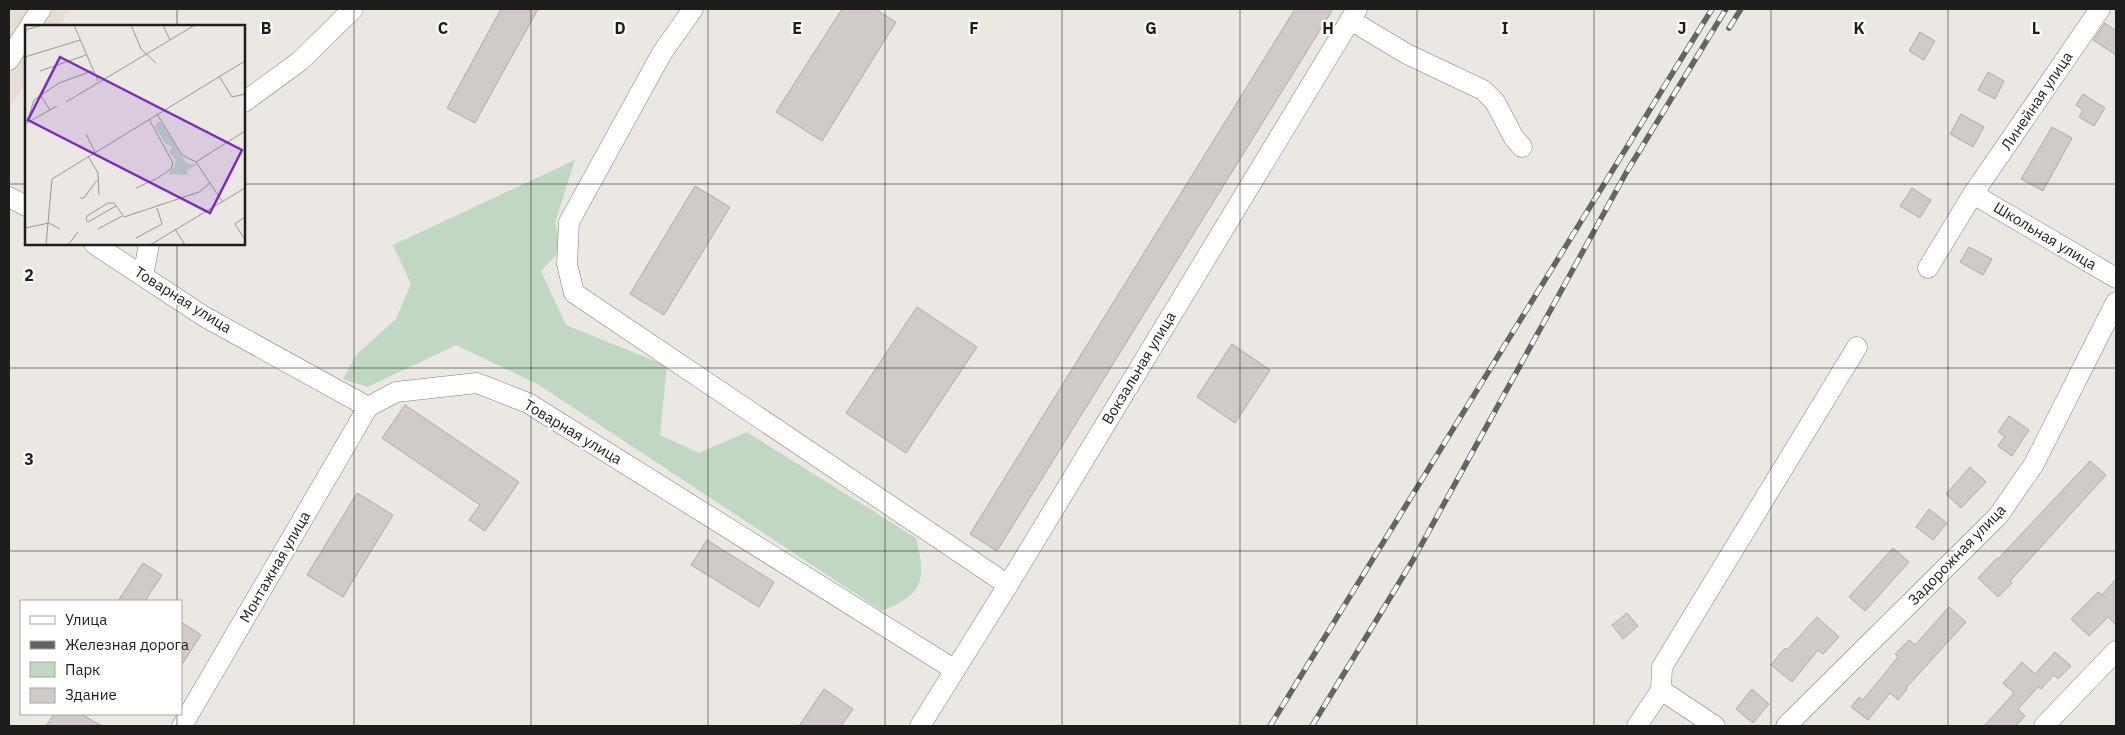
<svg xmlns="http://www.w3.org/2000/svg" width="2125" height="735" viewBox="0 0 2125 735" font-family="'IBM Plex Sans',sans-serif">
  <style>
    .built { fill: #e5ded3 }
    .green { fill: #c0d8c1 }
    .building { fill: #d0cbc8; stroke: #afaba8 }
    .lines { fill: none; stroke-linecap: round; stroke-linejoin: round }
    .minor-casing { stroke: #817f7b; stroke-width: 21 }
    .minor { stroke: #fff; stroke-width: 20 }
    .rail-casing { stroke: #656461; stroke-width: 5.5 }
    .rail { stroke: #fff; stroke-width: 4; stroke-dasharray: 11; stroke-linecap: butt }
    .grid { fill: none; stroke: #1e1d1b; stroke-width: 1; stroke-opacity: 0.55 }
    .labels { text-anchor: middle; stroke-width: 4.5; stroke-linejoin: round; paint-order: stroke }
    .street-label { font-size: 15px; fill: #1e1d1b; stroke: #fff }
    .inset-road { fill: none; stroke: #999794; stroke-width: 1 }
    .view { fill: #7b2cbf; fill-opacity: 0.15; stroke: #7b2cbf; stroke-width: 2.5 }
    .inset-edge { fill: none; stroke: #1e1d1b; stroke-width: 2.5 }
    .grid-label { font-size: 16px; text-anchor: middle; font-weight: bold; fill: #1e1d1b; stroke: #fff; stroke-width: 4.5; stroke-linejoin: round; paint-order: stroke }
  </style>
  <rect width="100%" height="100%" fill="#ebe8e4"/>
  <polygon class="built" points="9,9 70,9 60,26 26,26 26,81 9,110"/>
  <path class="green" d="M575,160l-20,63 8,25 -22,23 25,54 101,41 -7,69 39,18 48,-21 169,106c11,43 7,56 -34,73l-343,-226 -83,-40 -88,42 -25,-8 13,-24 40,-36 15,-35 -18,-39z"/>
  <g class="building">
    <polygon points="501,9 538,9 475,123 447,108"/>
    <polygon points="842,9 875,9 896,22 822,141 776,112"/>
    <polygon points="1295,9 1333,9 997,551 970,534"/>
    <polygon points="2105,23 2116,31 2116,55 2093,40"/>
    <polygon points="1920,32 1935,41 1924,60 1909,51"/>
    <polygon points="1988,72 2004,81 1995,99 1978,90"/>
    <polygon points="2083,94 2105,108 2094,126 2079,117 2083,110 2076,105"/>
    <polygon points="1961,114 1984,127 1973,147 1950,134"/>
    <polygon points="2052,127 2072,138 2043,191 2021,179"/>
    <polygon points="695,186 730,207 664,315 630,294"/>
    <polygon points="1912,188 1931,200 1920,218 1900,206"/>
    <polygon points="1969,247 1992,259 1983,275 1960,262"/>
    <polygon points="917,307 977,347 906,453 846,413"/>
    <polygon points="1232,344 1270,370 1235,423 1197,397"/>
    <polygon points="405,405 519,482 485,531 469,520 480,505 382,438"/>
    <polygon points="2009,416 2029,430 2012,456 1998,446 2005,436 1998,432"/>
    <polygon points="2090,461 2106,475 2010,581 2012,583 1998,597 1978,578 1997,558 1998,559"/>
    <polygon points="1970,467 1986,482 1961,508 1946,494"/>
    <polygon points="357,493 393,515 343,597 307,575"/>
    <polygon points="1929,509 1947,523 1933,540 1916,527"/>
    <polygon points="707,540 774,582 759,607 691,565"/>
    <polygon points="1893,548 1909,562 1865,611 1849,597"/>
    <polygon points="143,563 162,575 145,601 118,601"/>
    <polygon points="2116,579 2116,625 2108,617 2089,636 2071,619 2098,592 2102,595"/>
    <polygon points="1949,607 1966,622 1906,688 1907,689 1898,700 1890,693 1868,720 1851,707 1859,697 1863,700 1898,657 1895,654 1909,640 1915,645"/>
    <polygon points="1627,613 1638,626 1623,639 1612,625"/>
    <polygon points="1817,617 1839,637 1823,654 1818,650 1792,682 1771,665 1785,648 1787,650"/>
    <polygon points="181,622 201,635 181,666"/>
    <polygon points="2055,652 2071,666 2058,679 2054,675 2041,689 2038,687 2018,709 2025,716 2016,726 1984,726 2014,693 2003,683 2022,662 2035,674"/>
    <polygon points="824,689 853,709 841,726 799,726"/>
    <polygon points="1752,689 1769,704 1753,723 1736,709"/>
    <polygon points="54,714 81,714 102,726 46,726"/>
  </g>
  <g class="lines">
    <defs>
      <g id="minor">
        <polyline points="693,9 662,53 569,222 567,264 574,293 1008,585"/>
        <polyline points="1350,20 1407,54 1483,90 1495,102 1514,138 1522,147"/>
        <polyline points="30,26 41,9"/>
        <polyline points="9,60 26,32"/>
        <polyline points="244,102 300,61 353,9"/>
        <polyline points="1973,194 2116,278"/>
        <polyline points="9,197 26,206"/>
        <polyline points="94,244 205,317 368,407"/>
        <polyline points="1928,268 1973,194 2100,9"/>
        <polyline points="143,276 149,244"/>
        <polyline points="368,407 396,392 477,383 528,403 955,670"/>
        <polyline points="1661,690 1715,726"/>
        <polyline points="182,726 368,407"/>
        <polyline points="920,726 1008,585 1357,9"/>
        <polyline points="1637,726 1661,690 1662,667 1857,347"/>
        <polyline points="1786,726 1998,516 2034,464 2116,302"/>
        <polyline points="2044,726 2116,651"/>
      </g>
    </defs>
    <use href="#minor" class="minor-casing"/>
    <use href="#minor" class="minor"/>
    <defs>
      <g id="rail">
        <polyline points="1729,28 1741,9"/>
        <polyline points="1270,726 1712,9"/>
        <polyline points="1312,726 1413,560 1626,173 1726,9"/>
      </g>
    </defs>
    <use href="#rail" class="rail-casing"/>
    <use href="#rail" class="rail"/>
  </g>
  <path class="grid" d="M177,9v17M354,9v717M531,9v717M708,9v717M885,9v717M1062,9v717M1240,9v717M1417,9v717M1594,9v717M1771,9v717M1948,9v717M9,184h17M244,184h1872M177,244v357M9,368h2107M9,551h2107M177,714v12"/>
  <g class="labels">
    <g class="street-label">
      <text transform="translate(2037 101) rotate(-56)" y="5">Линейная улица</text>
      <text transform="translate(2045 236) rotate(31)" y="5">Школьная улица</text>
      <text transform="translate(183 300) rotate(32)" y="5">Товарная улица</text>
      <text transform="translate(1139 368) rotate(-59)" y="5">Вокзальная улица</text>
      <text transform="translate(573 432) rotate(31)" y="5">Товарная улица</text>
      <text transform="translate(1957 555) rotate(-46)" y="5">Задорожная улица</text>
      <text transform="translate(275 567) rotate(-60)" y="5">Монтажная улица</text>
    </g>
  </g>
  <g transform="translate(25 25)">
    <rect width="220" height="220" fill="#ebe8e4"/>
    <path d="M132,97h4l25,41 11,2 -10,5v5l-19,-1 7,-8 1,-6 -7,-8 3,-5 -7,-4 -10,-16z" fill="#c0d8c1"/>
    <path class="inset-road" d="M49,0l24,56M106,0l10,24 15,14M138,0l7,15M0,5l18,-5M0,32l55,-17M15,46l46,-16M194,51l13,21 13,-3M16,71l9,14M9,75l25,-17 33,-12M41,77l129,-77M132,89l25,41 14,7 26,39M2,97l7,-22M0,99l32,-18M61,109l9,18M63,131l10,17 1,22M171,137l49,-31M111,163l20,-9 15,-10 2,-6 -24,-44M55,173h4l13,-18M91,181l-28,16 -2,-2 1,-4 21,-13h6l10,14 75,-25 11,-9M220,192l-10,7 10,16M0,203l24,-5 11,6M73,204l24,-13M150,204l10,16M111,213l26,-14 -5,-16M21,220l6,-66 193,-118M43,220l10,-13M125,220l95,-57"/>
    <path class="view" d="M35,32l182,93 -32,63 -182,-93z"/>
    <rect width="220" height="220" class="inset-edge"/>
  </g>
  <g class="grid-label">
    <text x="266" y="34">B</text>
    <text x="443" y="34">C</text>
    <text x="620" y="34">D</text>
    <text x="797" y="34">E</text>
    <text x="974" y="34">F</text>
    <text x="1151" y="34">G</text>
    <text x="1328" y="34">H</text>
    <text x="1505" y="34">I</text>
    <text x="1682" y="34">J</text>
    <text x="1859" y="34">K</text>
    <text x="2036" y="34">L</text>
    <text x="29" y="281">2</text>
    <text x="29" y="465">3</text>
  </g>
  <rect width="2125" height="735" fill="none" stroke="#1e1d1b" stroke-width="20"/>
  <rect x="20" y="600" width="162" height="115" fill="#ffffff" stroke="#a5a5a4"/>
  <rect x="30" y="616" width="25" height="8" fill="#ffffff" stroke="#a5a5a4"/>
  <text x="65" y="625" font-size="15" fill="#1e1d1b">Улица</text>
  <rect x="30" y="641" width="25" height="8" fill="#656461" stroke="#a5a5a4"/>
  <text x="65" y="650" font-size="15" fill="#1e1d1b">Железная дорога</text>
  <rect x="30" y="662" width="25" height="15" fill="#c0d8c1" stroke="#a5a5a4"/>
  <text x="65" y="675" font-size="15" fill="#1e1d1b">Парк</text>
  <rect x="30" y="688" width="25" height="15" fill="#d0cbc8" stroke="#a5a5a4"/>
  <text x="65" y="700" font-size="15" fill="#1e1d1b">Здание</text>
</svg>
